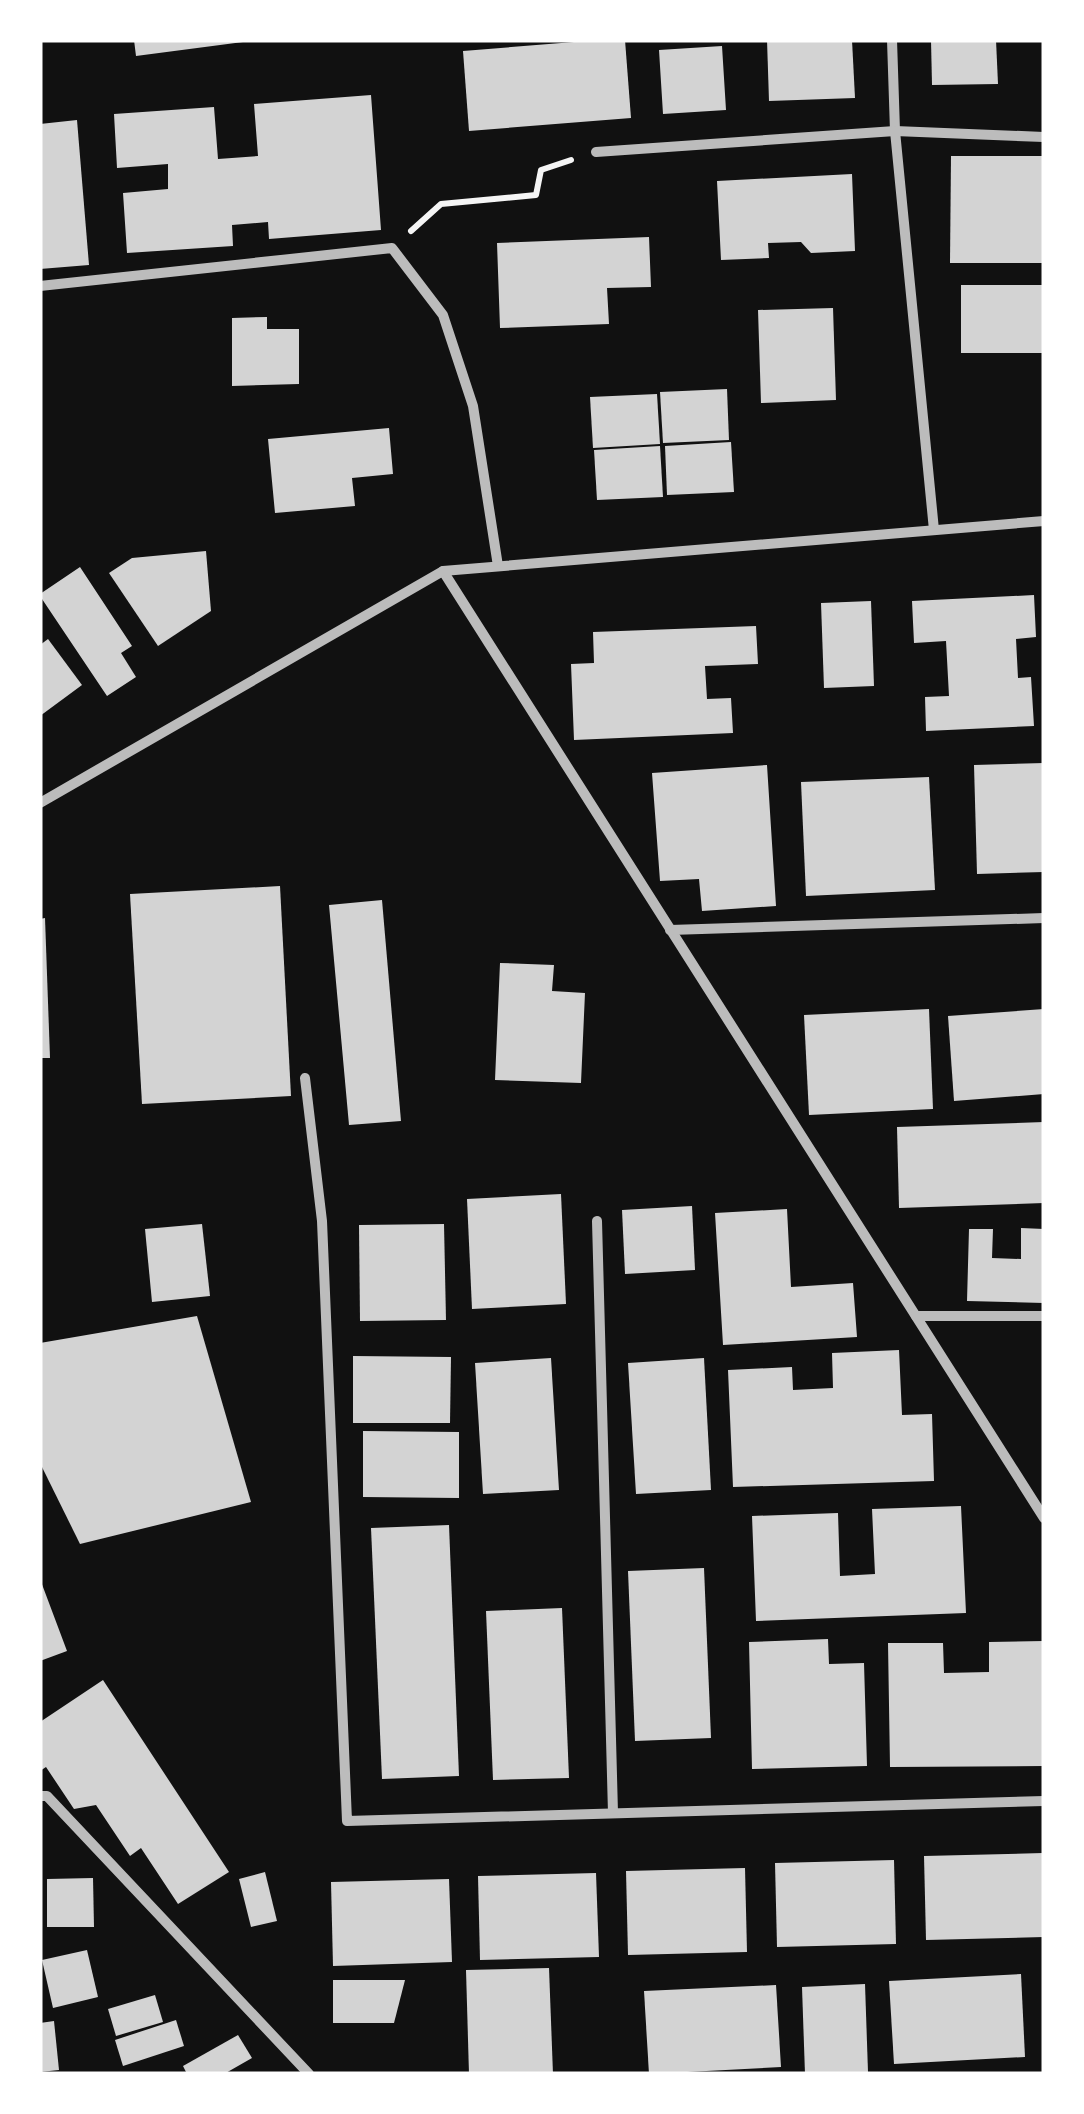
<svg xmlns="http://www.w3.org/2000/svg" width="1084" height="2114" viewBox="0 0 1084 2114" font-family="Overpass,sans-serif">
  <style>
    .building { fill: #d3d3d3 }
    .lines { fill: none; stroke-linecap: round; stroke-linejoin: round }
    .path { stroke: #f5f5f5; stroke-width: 6 }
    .minor { stroke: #bcbcbc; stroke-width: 10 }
  </style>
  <rect width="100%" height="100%" fill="#111"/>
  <g class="building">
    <polygon points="134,40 242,40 243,42 136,56"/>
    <polygon points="599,40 625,40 631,118 469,131 463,51"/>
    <polygon points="767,40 852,40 855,98 769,101"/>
    <polygon points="931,40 996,40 998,84 932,85"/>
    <polygon points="722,46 726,110 663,114 659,50"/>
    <polygon points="371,95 381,230 269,239 268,222 232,225 233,246 127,253 123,193 168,189 168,164 117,168 114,114 214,107 218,159 258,156 254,104"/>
    <polygon points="77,120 89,265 40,269 40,124"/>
    <polygon points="951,156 1044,156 1044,263 950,263"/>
    <polygon points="852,174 855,251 811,253 801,242 768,243 769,258 721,260 717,181"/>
    <polygon points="649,237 651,287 607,288 609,324 500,328 497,243"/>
    <rect x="961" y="285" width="83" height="68"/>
    <polygon points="833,308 836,400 761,403 758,310"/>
    <polygon points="267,317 267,329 299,329 299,384 232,386 232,318"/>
    <polygon points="727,389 729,440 663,443 660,392"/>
    <polygon points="657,394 660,444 593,448 590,397"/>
    <polygon points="389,428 393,474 352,478 355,506 275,513 268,439"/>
    <polygon points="731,442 734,492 667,495 665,446"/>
    <polygon points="660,446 663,497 597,500 594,450"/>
    <polygon points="206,551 211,611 158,646 109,573 132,558"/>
    <polygon points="80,567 132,646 121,653 136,677 107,696 40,596 40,594"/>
    <polygon points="1034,595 1036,637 1016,639 1018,678 1031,677 1034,726 926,731 925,697 949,696 946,641 914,643 912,601"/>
    <polygon points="871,601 874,686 824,688 821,603"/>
    <polygon points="756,626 758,664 705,666 707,699 731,698 733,733 574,740 571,664 594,663 593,632"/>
    <polygon points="48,639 82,685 40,716 40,645"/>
    <polygon points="1044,763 1044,872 977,874 974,765"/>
    <polygon points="767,765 776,906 702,911 699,879 660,881 652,773"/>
    <polygon points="929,777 935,890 806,896 801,782"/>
    <polygon points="280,886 291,1096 142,1104 130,894"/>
    <polygon points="382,900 401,1121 349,1125 329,905"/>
    <polygon points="45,918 50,1058 40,1058 40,919"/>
    <polygon points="500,963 554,965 552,991 585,993 581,1083 495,1080"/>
    <polygon points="929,1009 933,1109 809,1115 804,1015"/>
    <polygon points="1044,1009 1044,1094 954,1101 948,1016"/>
    <polygon points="1044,1122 1044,1203 899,1208 897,1127"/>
    <polygon points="561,1194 566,1304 472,1309 467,1199"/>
    <polygon points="692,1206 695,1270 625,1274 622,1210"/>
    <polygon points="787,1209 791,1287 853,1283 857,1337 723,1345 715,1213"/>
    <polygon points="202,1224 210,1296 152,1302 145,1229"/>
    <polygon points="444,1224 446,1320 360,1321 359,1225"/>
    <polygon points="1021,1228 1044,1229 1044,1303 967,1301 969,1229 993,1229 992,1258 1021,1259"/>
    <polygon points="197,1316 251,1502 80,1544 40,1463 40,1343"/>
    <polygon points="899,1350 902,1415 932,1414 934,1481 733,1487 728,1370 792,1367 793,1390 833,1388 832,1353"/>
    <polygon points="353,1356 451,1357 450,1423 353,1423"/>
    <polygon points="551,1358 559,1490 483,1494 475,1363"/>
    <polygon points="704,1358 711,1490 636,1494 628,1363"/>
    <polygon points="363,1431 459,1432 459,1498 363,1497"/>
    <polygon points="961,1506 966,1613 756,1621 752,1516 838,1513 840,1576 875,1574 872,1509"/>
    <polygon points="449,1525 459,1776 382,1779 371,1528"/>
    <polygon points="704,1568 711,1738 635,1741 628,1571"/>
    <polygon points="40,1579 67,1651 40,1661"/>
    <polygon points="562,1608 569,1778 493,1780 486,1611"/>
    <polygon points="828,1639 829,1664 864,1663 867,1766 752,1769 749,1642"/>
    <polygon points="1044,1641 1044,1766 890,1767 888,1643 943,1643 944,1673 989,1672 989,1642"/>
    <polygon points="103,1680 229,1872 178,1904 141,1848 130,1856 96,1805 74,1809 46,1767 40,1771 40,1722"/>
    <polygon points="1043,1853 1044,1937 926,1940 924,1856"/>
    <polygon points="894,1860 896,1944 777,1947 775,1863"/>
    <polygon points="745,1868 747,1952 628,1955 626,1871"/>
    <polygon points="265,1872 277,1921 251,1927 239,1879"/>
    <polygon points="596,1873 599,1957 480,1960 478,1876"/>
    <polygon points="93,1878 94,1927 47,1927 47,1879"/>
    <polygon points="449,1879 452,1962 333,1966 331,1882"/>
    <polygon points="87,1950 98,1997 53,2008 42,1960"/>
    <polygon points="549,1968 553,2074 469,2074 466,1970"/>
    <polygon points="1021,1974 1025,2057 894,2064 889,1981"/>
    <polygon points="333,1980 405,1980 394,2023 333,2023"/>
    <polygon points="865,1984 868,2072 805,2074 802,1987"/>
    <polygon points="776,1985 781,2067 649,2074 644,1991"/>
    <polygon points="155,1995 163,2022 116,2036 108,2009"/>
    <polygon points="176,2020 184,2046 123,2066 115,2040"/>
    <polygon points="54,2021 59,2070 40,2072 40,2023"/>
    <polygon points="238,2035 252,2058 224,2074 187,2074 183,2066"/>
  </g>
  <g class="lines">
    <polyline class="path" points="411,231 441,204 536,195 541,170 571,160"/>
    <g class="minor">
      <polyline points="892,40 895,131 934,530"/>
      <polyline points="596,152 895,131 1044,137"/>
      <polyline points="40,286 392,248 443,315 473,406 498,566"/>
      <polyline points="443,571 1044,1518"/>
      <polyline points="40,803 443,571 1044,521"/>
      <polyline points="670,930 1044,918"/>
      <polyline points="305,1078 322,1221 347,1821 1044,1801"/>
      <polyline points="597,1221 613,1813"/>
      <polyline points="916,1316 1044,1316"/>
      <polyline points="40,1796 47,1796 309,2074"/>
    </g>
  </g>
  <rect width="1084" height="2114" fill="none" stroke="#ffffff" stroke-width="85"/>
</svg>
